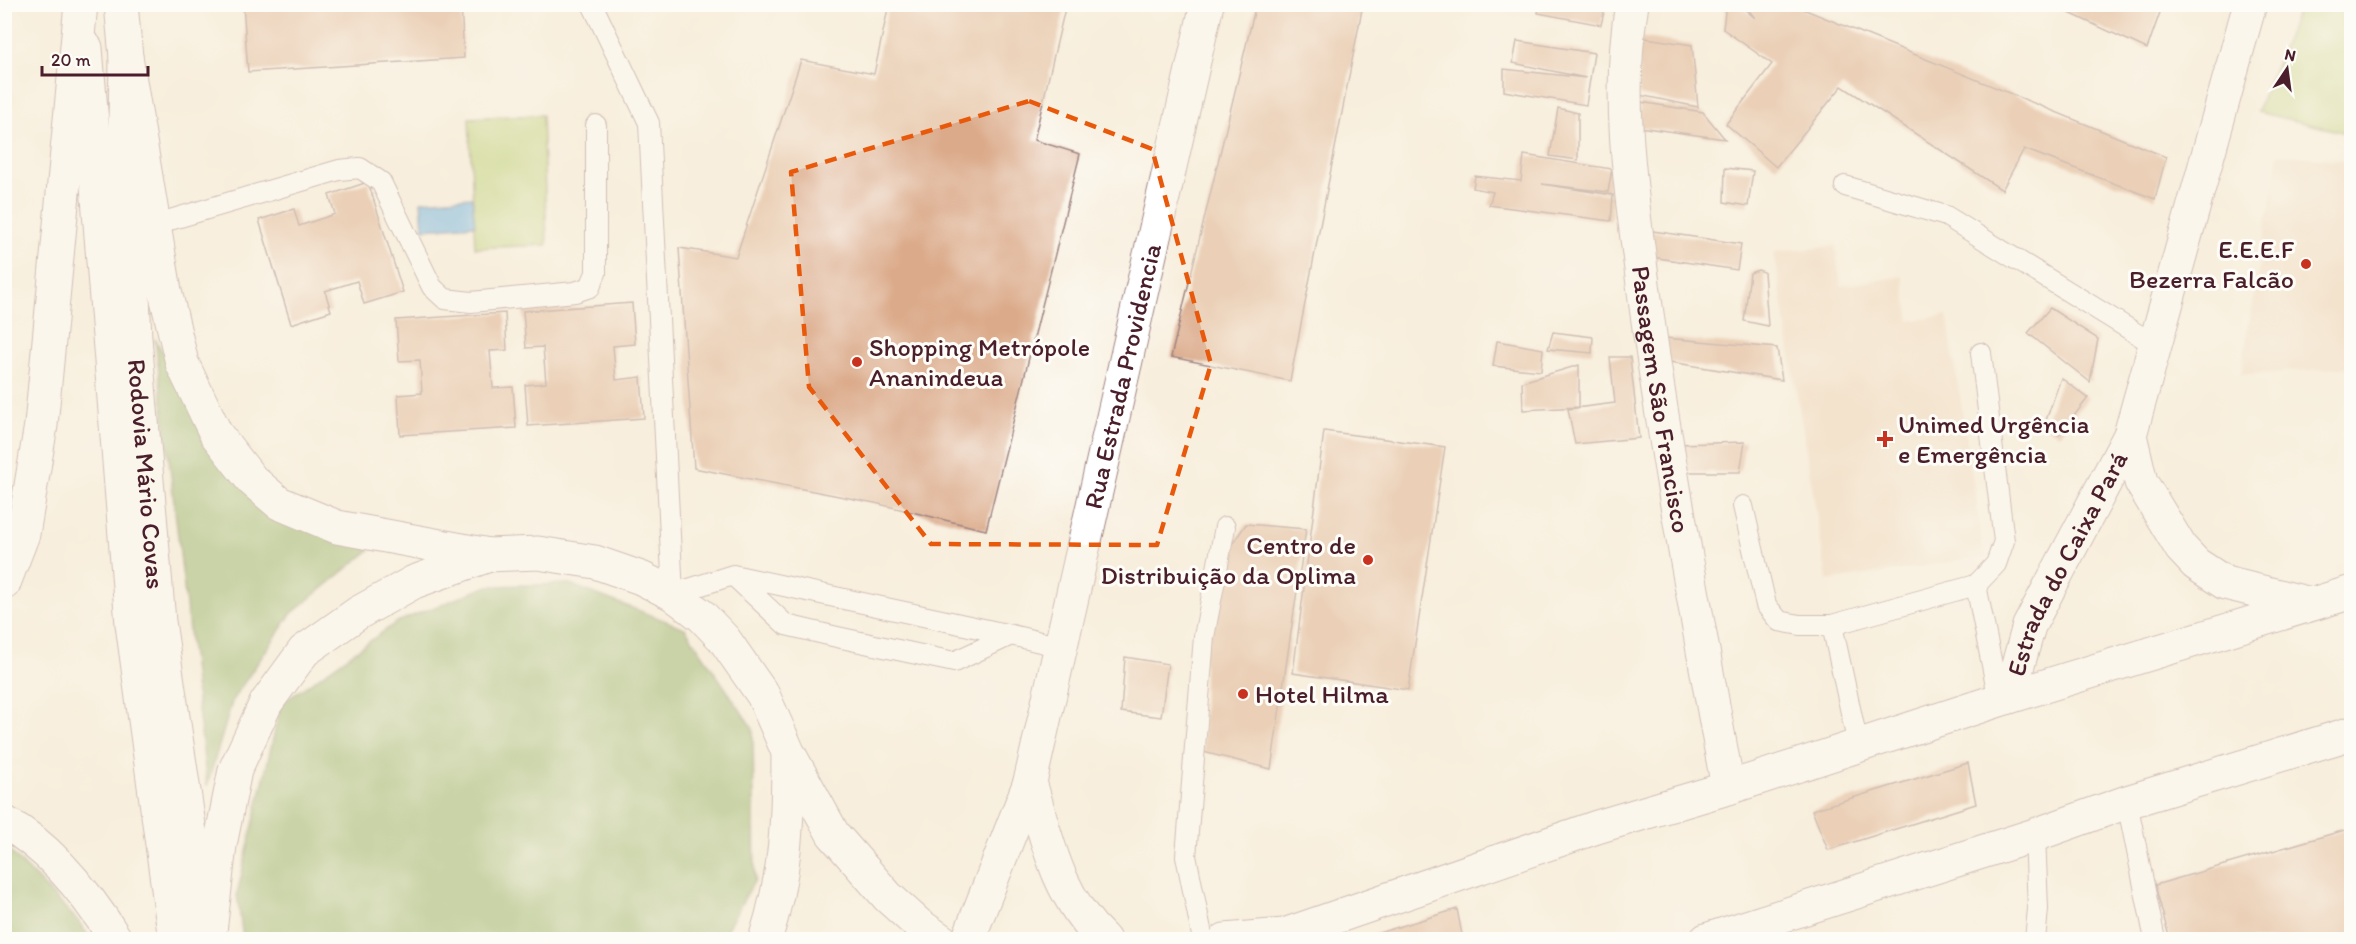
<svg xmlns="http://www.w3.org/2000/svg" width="2356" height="944" viewBox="0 0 2356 944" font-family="Itim,sans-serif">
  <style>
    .built { fill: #eed6bb }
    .green { fill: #b9d075; stroke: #827850; stroke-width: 1.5 }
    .forest { fill: #92b266; stroke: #6e6848; stroke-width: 1.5 }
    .water { fill: #6db2e3; stroke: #5c6887; stroke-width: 1.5 }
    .building { fill: #dbaa8a }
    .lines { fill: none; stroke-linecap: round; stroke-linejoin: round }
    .lane-casing { stroke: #a18684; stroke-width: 22 }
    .street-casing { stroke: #a18684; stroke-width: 35 }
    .secondary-casing { stroke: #a18684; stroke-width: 35 }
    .primary-casing { stroke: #a18684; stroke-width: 35 }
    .highway-casing { stroke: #a18684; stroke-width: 35 }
    .lane { stroke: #fff; stroke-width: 20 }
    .street { stroke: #fff; stroke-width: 33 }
    .secondary { stroke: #fff; stroke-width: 33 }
    .primary { stroke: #fff; stroke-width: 33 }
    .highway { stroke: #fff; stroke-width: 33 }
    .marked { fill: none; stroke: #e8590c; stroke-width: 4.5; stroke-dasharray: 12 8; stroke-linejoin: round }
    .poi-dot { fill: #c8321e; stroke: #fdfcf7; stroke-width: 2 }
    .labels { text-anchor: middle; stroke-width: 6; stroke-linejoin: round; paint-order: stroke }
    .poi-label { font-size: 26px; fill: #4a1f2b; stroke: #fdfcf7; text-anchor: start }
    .street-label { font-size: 26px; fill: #4a1f2b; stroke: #fdfcf7 }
  </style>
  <rect width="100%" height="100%" fill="#fdfcf7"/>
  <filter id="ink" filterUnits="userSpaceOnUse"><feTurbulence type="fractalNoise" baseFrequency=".0167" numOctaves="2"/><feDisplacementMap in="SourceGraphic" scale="12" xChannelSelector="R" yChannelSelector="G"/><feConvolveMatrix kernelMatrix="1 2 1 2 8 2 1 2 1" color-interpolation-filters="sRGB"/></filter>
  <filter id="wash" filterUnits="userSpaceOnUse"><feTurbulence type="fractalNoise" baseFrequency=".008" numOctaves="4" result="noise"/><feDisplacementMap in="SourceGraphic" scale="24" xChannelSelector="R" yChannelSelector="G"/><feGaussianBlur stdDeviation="1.35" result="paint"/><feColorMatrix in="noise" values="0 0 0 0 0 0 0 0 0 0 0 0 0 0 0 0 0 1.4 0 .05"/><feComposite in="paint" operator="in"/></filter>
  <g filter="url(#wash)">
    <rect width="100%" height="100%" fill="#f8eedd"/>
    <g class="built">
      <polygon points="2278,154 2351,162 2351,367 2241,375"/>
      <polygon points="1835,246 1841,286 1903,276 1910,321 1947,315 1985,557 1827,581 1774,252"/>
    </g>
    <g class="green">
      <polygon points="2300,4 2351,5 2351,134 2257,112"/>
      <polygon points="542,115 547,245 475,248 469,118"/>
    </g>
    <g class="forest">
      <polygon points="155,339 246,488 370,550 291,614 233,699 207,786"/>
      <polygon points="569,584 685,628 753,729 755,880 721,939 243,939 237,894 281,704 397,622 488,586"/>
      <polygon points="4,845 78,921 91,939 5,939"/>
    </g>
    <polygon class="water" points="472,197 475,225 423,229 421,201"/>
    <g id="blocks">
      <g class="building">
        <polygon points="243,4 461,4 464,58 248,72"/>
        <polygon points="889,4 1066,4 1034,140 1080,154 986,530 875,503 694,468 679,248 736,257 801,60 874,74"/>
        <polygon points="1256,4 1363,4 1290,381 1171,357"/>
        <polygon points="1540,4 1606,4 1601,25 1538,13"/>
        <polygon points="1726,4 1738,4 1755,18 1744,4 1791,4 2166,157 2155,199 2024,149 2002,190 1842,86 1776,167 1726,124 1772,64 1723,29"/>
        <polygon points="2065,4 2163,4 2147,49 2063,10"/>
        <polygon points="1639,37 1692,45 1698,107 1639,95"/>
        <polygon points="1517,41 1594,53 1586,105 1504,91 1504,69 1586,78 1513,63"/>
        <polygon points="1640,102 1703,112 1725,139 1639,127"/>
        <polygon points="1558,108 1578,113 1578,160 1550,156"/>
        <polygon points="1524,155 1612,169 1608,192 1542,184 1613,195 1611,221 1489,205 1493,192 1473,188 1475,176 1521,181"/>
        <polygon points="1725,168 1753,171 1748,206 1724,202"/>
        <polygon points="368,182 403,292 364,304 357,281 325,291 331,311 291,324 259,220 294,209 299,226 335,214 329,195"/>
        <polygon points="1646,230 1741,244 1737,270 1645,256"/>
        <polygon points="1758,270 1764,272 1768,326 1744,321 1750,273"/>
        <polygon points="632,303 635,344 613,346 616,380 641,377 644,418 528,426 525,385 546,383 543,347 526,348 523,311"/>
        <polygon points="2050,308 2098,339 2090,382 2028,333"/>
        <polygon points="505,313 507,350 490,351 493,388 513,387 516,428 400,435 398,395 422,393 420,360 399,361 396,320"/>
        <polygon points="1553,332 1593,337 1592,353 1548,349"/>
        <polygon points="1665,338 1777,348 1782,380 1664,361"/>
        <polygon points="1497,341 1543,349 1541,371 1493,366"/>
        <polygon points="1610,357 1630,357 1639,438 1575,444 1568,409 1615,403"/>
        <polygon points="1579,365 1579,407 1523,410 1522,382"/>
        <polygon points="2061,378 2088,398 2059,435 2044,426"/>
        <polygon points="1324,431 1445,447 1408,690 1293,673"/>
        <polygon points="1745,442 1740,472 1676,472 1679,444"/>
        <polygon points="1246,524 1306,529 1271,769 1203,752 1204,637 1227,552"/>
        <polygon points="1125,657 1168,664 1161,717 1121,712"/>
        <polygon points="1968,763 1976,804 1828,850 1812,810"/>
        <polygon points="2352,828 2352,940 2170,940 2155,885"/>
        <polygon points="1457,909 1463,940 1359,940 1359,939"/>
      </g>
    </g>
  </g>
  <g filter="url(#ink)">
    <use href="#blocks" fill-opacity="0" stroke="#a18684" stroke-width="1.5"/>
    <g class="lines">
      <defs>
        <g id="lane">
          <polyline points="592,4 649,123 673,594 733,575 1011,635"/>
          <polyline points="1845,186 1946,216 2155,345"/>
          <polyline points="153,225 339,170 360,168 381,182 432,287 445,299 471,302 575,292 590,287 596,273 596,125"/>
          <polyline points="1743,506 1766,605 1779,621 1800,625 1832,625 1976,585 1999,700"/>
          <polyline points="734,576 786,625 837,637 954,662 1011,635 1061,647"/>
          <polyline points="1976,585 1996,564 2004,541 1981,353"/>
          <polyline points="1832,625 1858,745"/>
          <polyline points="2127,802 2155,940"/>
          <polyline points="2035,835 2038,909 2035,940"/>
          <polyline points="1203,940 1186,856 1204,637 1225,527"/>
        </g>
        <g id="street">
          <path id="s1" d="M1632,4c-16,91 -1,190 11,280 22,169 55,337 85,504"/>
          <polyline points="2130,435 2141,482 2181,548 2196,564 2225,583 2311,604"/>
          <path id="s2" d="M2009,697l20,-71 101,-191 120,-431"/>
        </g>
        <g id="secondary">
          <path d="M1030,782c18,61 27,113 74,158"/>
          <path id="s3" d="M968,940l62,-158 177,-778"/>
        </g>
        <g id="primary">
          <path id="s4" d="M121,4l5,53 -1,68 10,213 24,284 46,312"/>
          <polyline points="86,48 132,624 175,940"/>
        </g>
        <g id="highway">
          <polyline points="126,57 165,291 182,363 216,434 252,480 279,503 337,527 489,555 538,553 595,562 641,578 673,594 702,616 724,639 763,695 788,752 833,834 888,897 918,924 941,940"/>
          <polyline points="4,583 23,534 41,425 81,4"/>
          <path d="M4,822c47,25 84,73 112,118"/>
          <polyline points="209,940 220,845 235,770 266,703 304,651 358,613 414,582 489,555"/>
          <path d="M765,940c21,-66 23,-118 23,-186"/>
          <polyline points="1225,940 1284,935 1597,827 1728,788 1999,700 2352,592"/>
          <polyline points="1706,940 2035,835 2127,802 2352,733"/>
        </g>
      </defs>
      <use href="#lane" class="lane-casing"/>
      <use href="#street" class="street-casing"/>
      <use href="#secondary" class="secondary-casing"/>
      <use href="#primary" class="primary-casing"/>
      <use href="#highway" class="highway-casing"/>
      <use href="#lane" class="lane"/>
      <use href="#street" class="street"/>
      <use href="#secondary" class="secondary"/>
      <use href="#primary" class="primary"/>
      <use href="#highway" class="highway"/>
    </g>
  </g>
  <path d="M0 0H2356V944H0ZM1029,101l123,48 59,215 -54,181 -226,-1 -122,-157 -18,-215z" fill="#f8eedd" fill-opacity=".55" fill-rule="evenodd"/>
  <path class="marked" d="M1029,101l123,48 59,215 -54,181 -226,-1 -122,-157 -18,-215z"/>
  <g class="poi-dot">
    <circle cx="2306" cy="264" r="6"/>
    <circle cx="857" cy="362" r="6"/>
    <path d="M1882 430h6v6h6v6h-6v6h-6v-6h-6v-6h6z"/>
    <circle cx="1368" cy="560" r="6"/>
    <circle cx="1243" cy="694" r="6"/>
  </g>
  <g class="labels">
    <g class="poi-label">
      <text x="2294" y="258" text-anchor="end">E.E.E.F<tspan x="2294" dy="30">Bezerra Falcão</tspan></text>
      <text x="869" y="356">Shopping Metrópole<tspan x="869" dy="30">Ananindeua</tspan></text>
      <text x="1898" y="433">Unimed Urgência<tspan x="1898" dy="30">e Emergência</tspan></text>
      <text x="1356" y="554" text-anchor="end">Centro de<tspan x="1356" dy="30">Distribuição da Oplima</tspan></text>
      <text x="1255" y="703">Hotel Hilma</text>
    </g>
    <g class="street-label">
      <text dy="9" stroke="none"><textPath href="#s3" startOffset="586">Rua Estrada Providencia</textPath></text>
      <text dy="9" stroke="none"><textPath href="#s1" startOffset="398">Passagem São Francisco</textPath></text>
      <text dy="9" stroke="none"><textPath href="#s4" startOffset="471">Rodovia Mário Covas</textPath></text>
      <text dy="9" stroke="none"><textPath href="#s2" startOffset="146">Estrada do Caixa Pará</textPath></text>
    </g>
  </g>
  <rect width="2356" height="944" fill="none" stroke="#fdfcf7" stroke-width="24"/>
  <g transform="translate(2287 69) rotate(13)" stroke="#fdfcf7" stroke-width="4.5" paint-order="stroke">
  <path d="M0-4.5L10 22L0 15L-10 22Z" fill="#4a1f2b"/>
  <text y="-9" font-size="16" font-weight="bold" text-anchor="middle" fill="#4a1f2b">N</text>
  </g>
  <path d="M42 66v9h106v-9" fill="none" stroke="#4a1f2b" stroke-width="3"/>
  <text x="51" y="66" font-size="18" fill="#4a1f2b" stroke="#fdfcf7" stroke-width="4.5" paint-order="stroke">20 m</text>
</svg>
